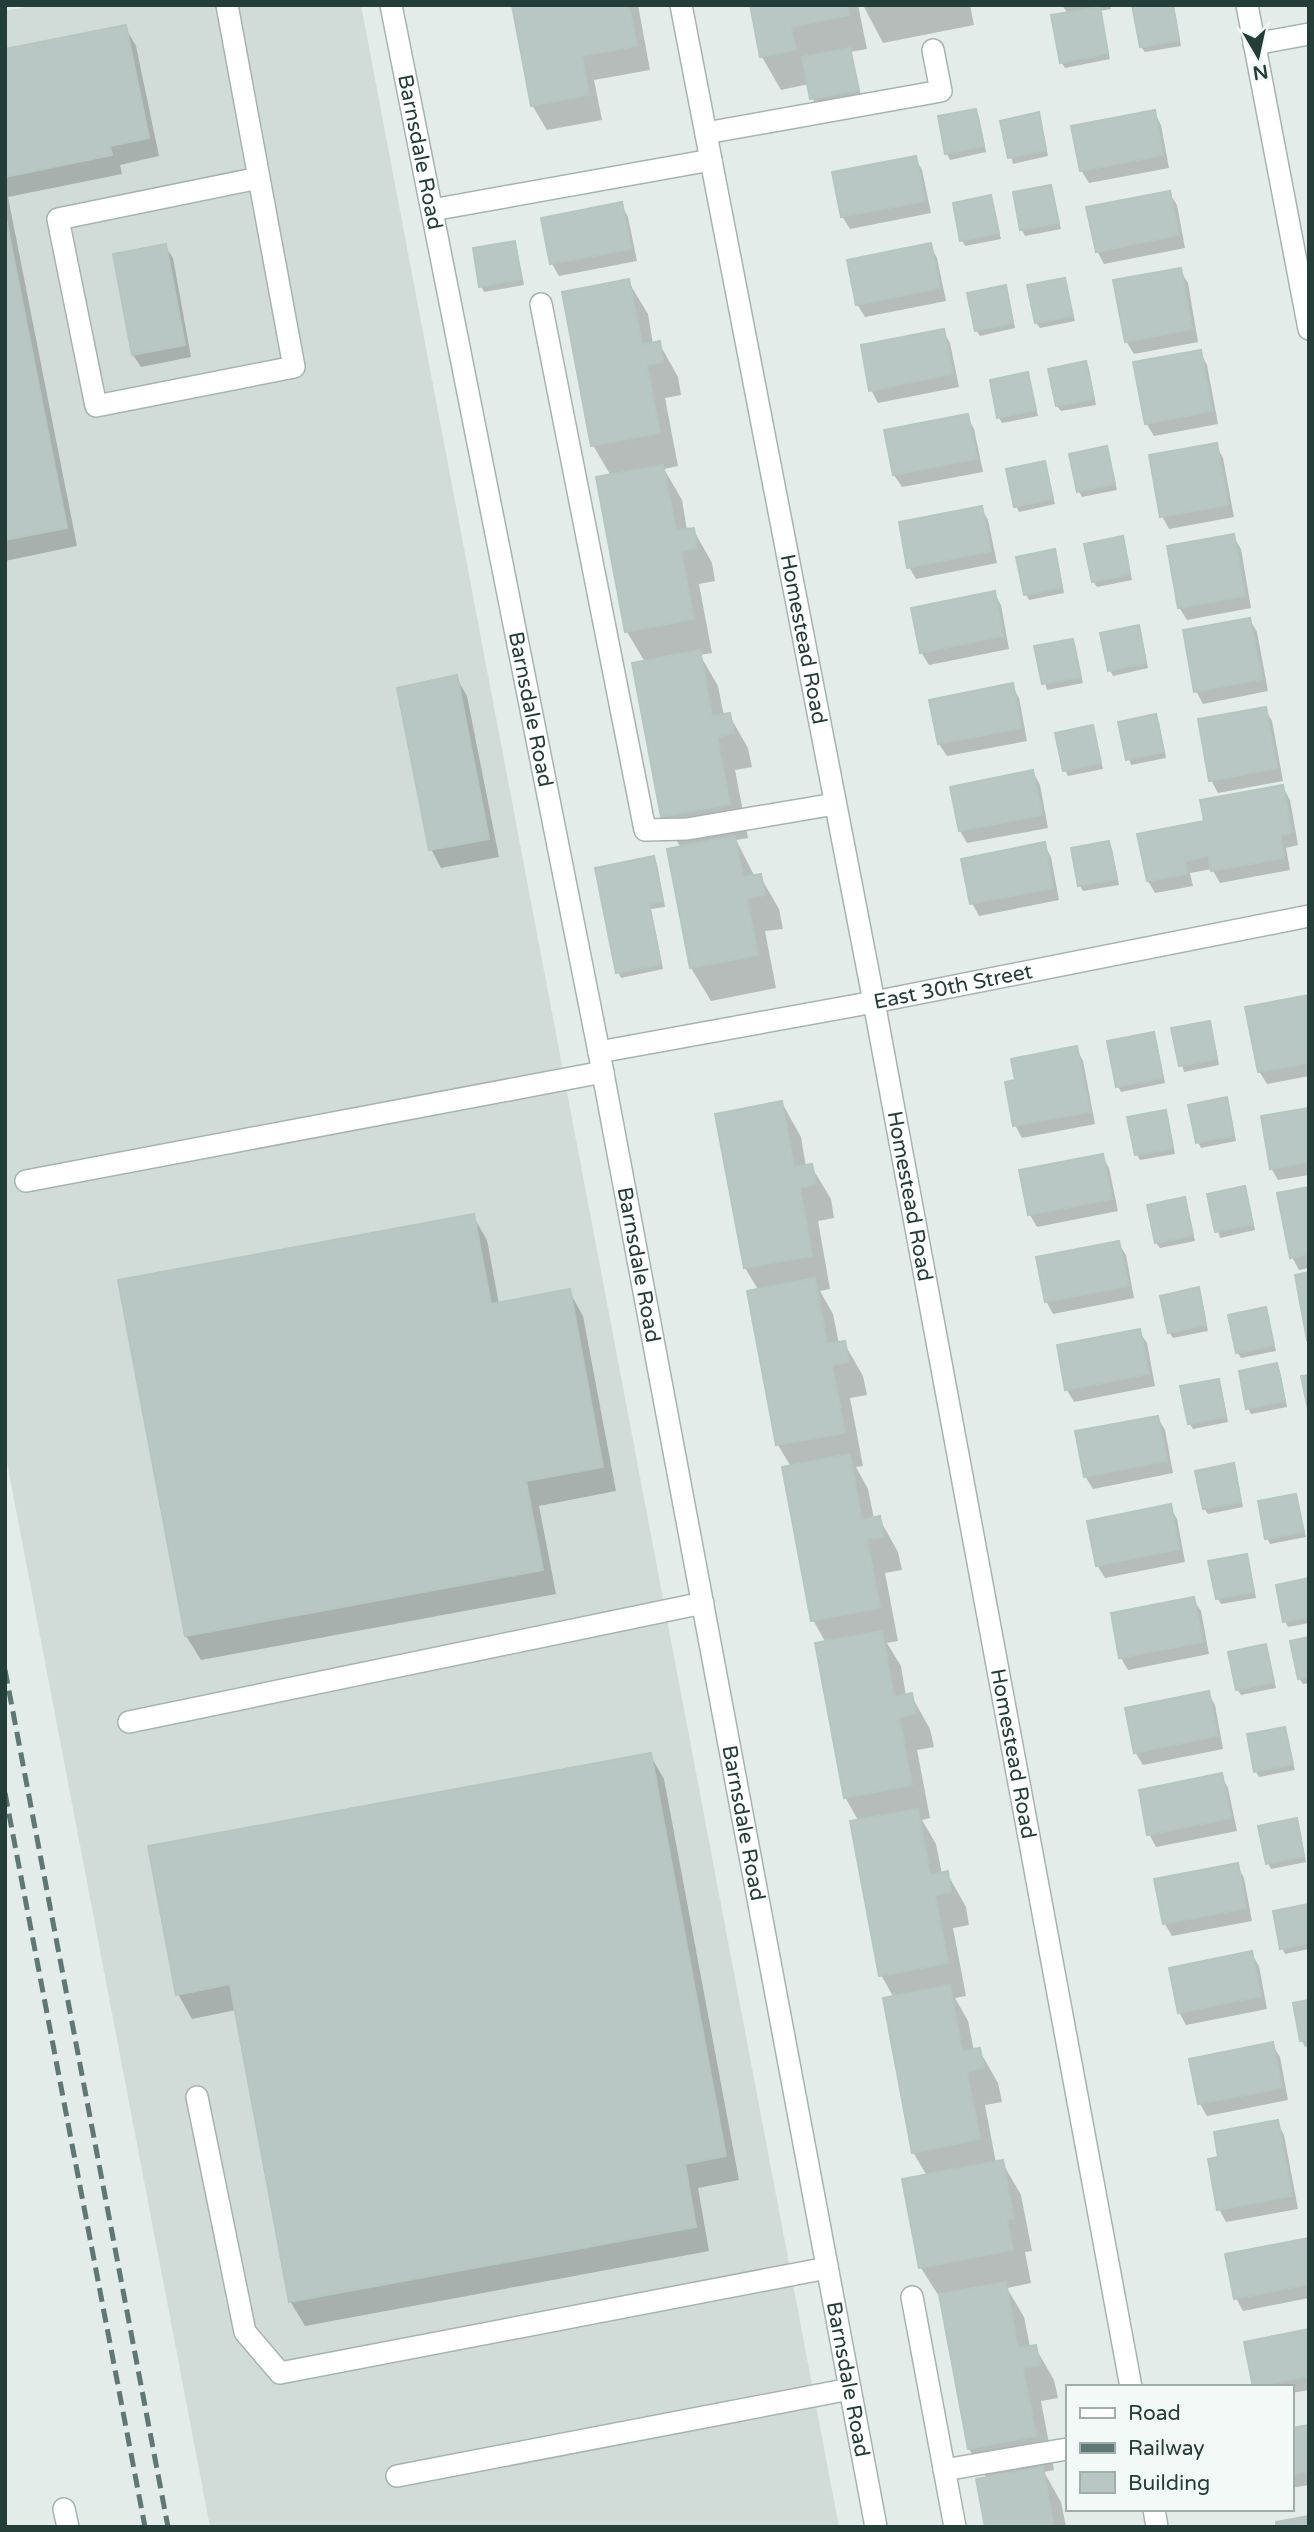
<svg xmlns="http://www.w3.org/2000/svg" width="1314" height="2532" viewBox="0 0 1314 2532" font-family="'Varela Round',sans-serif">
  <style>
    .built { fill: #d1dcd8 }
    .shadow { fill: #0003 }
    .building { fill: #b8c7c3; stroke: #b5c6c1; stroke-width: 2 }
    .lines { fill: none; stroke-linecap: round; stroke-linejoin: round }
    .minor-casing { stroke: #a6b4b1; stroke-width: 24 }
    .minor { stroke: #fff; stroke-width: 21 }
    .rail { stroke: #5d7875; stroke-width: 5; stroke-dasharray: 14 7; stroke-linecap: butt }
    .labels { text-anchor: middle; stroke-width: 7; stroke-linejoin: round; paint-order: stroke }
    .street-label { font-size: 21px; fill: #233d39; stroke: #f3f9f7 }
  </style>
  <rect width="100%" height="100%" fill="#e3ece9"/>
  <polygon class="built" points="36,5 361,5 839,2527 210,2527 5,1452 5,11"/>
  <g class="shadow">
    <polygon points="514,5 638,5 650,70 594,80 602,120 547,130 532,105"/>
    <polygon points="752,5 858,5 867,49 850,52 861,96 815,105 809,84 781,90 762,57"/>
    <polygon points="863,5 970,5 974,25 883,43"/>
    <polygon points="1062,5 1110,5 1111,9 1100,11 1110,59 1065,68 1061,62 1068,14"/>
    <polygon points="1139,5 1180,5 1174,6 1181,46 1145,52 1141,47"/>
    <polygon points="125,27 136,46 159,156 120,165 122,174 8,197 77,546 5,561 5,51"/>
    <polygon points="976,111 979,117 986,152 950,160 947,154 940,118"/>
    <polygon points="1154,112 1161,125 1169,168 1089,183 1081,170"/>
    <polygon points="1038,114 1041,120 1048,156 1013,164 1002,122"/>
    <polygon points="915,158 922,170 931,213 850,229 842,216"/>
    <polygon points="1050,187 1061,229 1025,236 1022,230 1015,194"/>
    <polygon points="1169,193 1177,205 1185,248 1104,264 1097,251"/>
    <polygon points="990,197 1001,239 965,246 962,240"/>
    <polygon points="621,204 628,217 637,261 559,276 552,264"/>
    <polygon points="514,243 517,248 524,285 484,292 481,286"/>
    <polygon points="930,245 937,258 946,301 865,317 857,304"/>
    <polygon points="165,246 173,258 191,357 141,367 133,355"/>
    <polygon points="1180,270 1188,283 1198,342 1134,354 1126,341"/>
    <polygon points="1064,280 1075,321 1040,328 1036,323"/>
    <polygon points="628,281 648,314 653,344 659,343 678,377 681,395 665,398 678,466 664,469 682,500 687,530 693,529 712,563 715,581 699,584 712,653 700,655 718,686 724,716 729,715 748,748 752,767 735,770 748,838 736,840 755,877 760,876 779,909 783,929 765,931 776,988 711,1001 691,968 669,850 681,848 663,817 635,664 645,662 627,632 611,476 593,445"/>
    <polygon points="1005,287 1008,293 1015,328 980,336 976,330"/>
    <polygon points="943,331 950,343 959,387 878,403 871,390"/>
    <polygon points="1200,352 1207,365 1218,424 1154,436 1146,423"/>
    <polygon points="1086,363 1089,369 1096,405 1061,411 1057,406"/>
    <polygon points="1027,374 1038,416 1002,423 999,418 992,382"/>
    <polygon points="967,416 974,429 983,472 902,487 894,475 886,432"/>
    <polygon points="1216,445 1223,458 1234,517 1169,529 1162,516"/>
    <polygon points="1107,448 1117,490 1082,497 1079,491"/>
    <polygon points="1044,463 1055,504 1019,512 1016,506"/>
    <polygon points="981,508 988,520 997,563 916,579 909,567"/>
    <polygon points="1233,536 1241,549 1251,608 1187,620 1179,607"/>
    <polygon points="1122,538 1125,544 1132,580 1097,587 1093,581"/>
    <polygon points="1054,551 1057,557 1064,593 1029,600 1026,594"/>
    <polygon points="994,593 1001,605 1009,649 929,665 921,652"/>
    <polygon points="1250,620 1257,632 1268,691 1203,704 1196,691"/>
    <polygon points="1138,627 1141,632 1148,668 1113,676 1110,670"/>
    <polygon points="1072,641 1083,683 1047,690 1036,648"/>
    <polygon points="456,677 467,696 499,857 441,868 431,849"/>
    <polygon points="1012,685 1019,698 1027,741 947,756 939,744"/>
    <polygon points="1265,709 1272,721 1283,781 1218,793 1211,780"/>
    <polygon points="1155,716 1159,722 1166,758 1131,765 1120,724"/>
    <polygon points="1092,727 1103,769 1068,776 1065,770"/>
    <polygon points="1033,772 1040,785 1048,828 967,843 960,831 952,788"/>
    <polygon points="1283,787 1290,800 1298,845 1286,848 1290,870 1220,883 1212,869 1190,873 1193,886 1155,893 1148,881 1139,835 1206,822"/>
    <polygon points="1108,843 1112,849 1119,885 1083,891 1080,886"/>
    <polygon points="1044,844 1051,857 1059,900 979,916 972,903"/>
    <polygon points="653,858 657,864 665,907 651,909 663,969 621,978 618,972"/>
    <polygon points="1309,997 1309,1076 1267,1084 1259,1071"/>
    <polygon points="1209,1023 1212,1029 1219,1065 1184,1072 1173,1030"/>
    <polygon points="1153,1034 1156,1040 1165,1083 1121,1092 1118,1086"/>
    <polygon points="1076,1048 1083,1061 1095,1124 1022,1138 1015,1125 1017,1081"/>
    <polygon points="1226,1099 1229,1105 1236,1141 1201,1148 1198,1142"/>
    <polygon points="782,1103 801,1137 806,1167 811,1166 831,1199 834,1218 818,1221 830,1289 820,1291 833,1314 839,1344 844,1343 863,1376 867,1395 850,1398 863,1466 856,1467 868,1489 874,1519 879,1518 898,1552 902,1570 885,1573 898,1641 887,1643 901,1666 906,1696 911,1695 930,1729 934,1747 917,1750 930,1818 922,1820 936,1844 942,1874 947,1873 966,1907 969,1925 953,1928 966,1996 955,1998 968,2021 974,2051 979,2050 998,2083 1002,2102 985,2105 996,2163 1002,2162 1021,2195 1032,2251 1025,2252 1031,2283 1007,2288 1024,2317 1030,2347 1035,2347 1054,2380 1058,2398 1041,2401 1054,2470 1044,2472 1061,2502 1066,2527 987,2527 987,2479 969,2449 942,2301 921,2268 927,2176 913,2152 894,1998 881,1975 859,1822 845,1797 826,1643 813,1620 791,1467 778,1445 749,1293 759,1291 745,1268 717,1115"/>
    <polygon points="1309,1109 1309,1175 1278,1180 1271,1168"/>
    <polygon points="1165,1112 1168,1118 1175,1154 1140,1160 1137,1155"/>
    <polygon points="1102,1156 1109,1168 1118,1211 1037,1227 1030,1215 1021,1172"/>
    <polygon points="1244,1188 1255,1230 1220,1238 1209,1196"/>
    <polygon points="1309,1188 1309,1268 1299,1270 1292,1257"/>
    <polygon points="1184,1199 1195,1241 1160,1248 1156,1243"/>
    <polygon points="473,1216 487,1240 499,1304 569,1291 583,1316 616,1491 539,1506 556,1594 201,1660 186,1636"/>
    <polygon points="1118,1243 1126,1255 1134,1298 1053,1314 1046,1301"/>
    <polygon points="1198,1289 1201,1295 1208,1331 1173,1338 1169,1332"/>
    <polygon points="1265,1309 1276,1351 1241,1358 1237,1352"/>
    <polygon points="1139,1331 1147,1343 1155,1386 1074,1402 1067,1390 1059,1347"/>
    <polygon points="1277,1365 1280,1371 1287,1407 1251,1414 1248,1408"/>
    <polygon points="1218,1381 1221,1386 1228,1422 1193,1429 1190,1424"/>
    <polygon points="1158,1418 1165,1430 1173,1473 1093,1489 1085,1476"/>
    <polygon points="1233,1465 1236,1471 1243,1507 1208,1514 1204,1508"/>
    <polygon points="1295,1496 1306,1537 1270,1544 1267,1538"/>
    <polygon points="1170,1506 1177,1519 1185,1562 1105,1578 1097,1565"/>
    <polygon points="1246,1556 1249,1562 1256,1598 1221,1604 1218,1599"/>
    <polygon points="1309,1579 1309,1623 1288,1627 1285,1621"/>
    <polygon points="1193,1599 1201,1611 1209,1654 1128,1670 1121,1658 1113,1615"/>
    <polygon points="1309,1639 1309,1683 1303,1684 1299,1678"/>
    <polygon points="1265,1646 1276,1688 1241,1695 1237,1689"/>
    <polygon points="1208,1693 1215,1705 1223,1749 1143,1765 1135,1752"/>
    <polygon points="1284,1729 1295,1770 1259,1777 1256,1772"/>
    <polygon points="650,1755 664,1779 739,2180 698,2188 709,2251 305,2326 290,2301 236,2010 192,2019 178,1994"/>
    <polygon points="1221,1775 1228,1788 1237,1831 1156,1847 1149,1834"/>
    <polygon points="1296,1820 1299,1826 1306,1862 1271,1869 1268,1863"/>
    <polygon points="1237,1865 1244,1878 1252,1921 1172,1936 1165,1924"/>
    <polygon points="1309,1906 1309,1949 1285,1954 1282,1948"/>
    <polygon points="1251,1953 1259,1966 1267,2009 1186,2025 1179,2012"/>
    <polygon points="1309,2002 1309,2046 1305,2047 1302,2041 1295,2005"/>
    <polygon points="1272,2044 1280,2057 1288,2100 1207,2116 1200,2104"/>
    <polygon points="1277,2122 1284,2135 1298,2209 1226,2222 1219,2209"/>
    <polygon points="1309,2241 1309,2298 1243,2311 1236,2298"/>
    <polygon points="1309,2331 1309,2390 1291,2393 1291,2387 1255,2387 1246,2343"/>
    <polygon points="1309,2426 1309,2485 1291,2488 1291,2430"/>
  </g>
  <g class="building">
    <polygon points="512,5 629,5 637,46 582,56 589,95 531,106"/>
    <polygon points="750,5 847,5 849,15 791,27 796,50 760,57"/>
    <polygon points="1132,5 1173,5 1179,40 1140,47"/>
    <polygon points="1100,7 1108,53 1060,63 1051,15"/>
    <polygon points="126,25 149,138 110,146 112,155 5,177 5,49"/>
    <polygon points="850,48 859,90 810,99 802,57"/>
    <polygon points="976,109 984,146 945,154 938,116"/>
    <polygon points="1155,110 1163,155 1080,171 1071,126"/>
    <polygon points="1039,112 1046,150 1008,158 1000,121"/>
    <polygon points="916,156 925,201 841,217 832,172"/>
    <polygon points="1051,185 1059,223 1020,230 1013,192"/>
    <polygon points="1170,191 1179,235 1096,252 1086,207"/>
    <polygon points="991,195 999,233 960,241 953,203"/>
    <polygon points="622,202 631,249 550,264 541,218"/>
    <polygon points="5,214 67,528 5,540"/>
    <polygon points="515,241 521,279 479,287 473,248"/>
    <polygon points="931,243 940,288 856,305 847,260"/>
    <polygon points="166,244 185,345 132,355 113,254"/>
    <polygon points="1181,268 1192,329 1125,342 1113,280"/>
    <polygon points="1065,278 1073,316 1035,323 1027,285"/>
    <polygon points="629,279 642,345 660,341 663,362 647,365 660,433 591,446 562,292"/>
    <polygon points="1006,285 1013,323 975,331 967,293"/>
    <polygon points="944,329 953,374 869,391 861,345"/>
    <polygon points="1201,350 1212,411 1145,424 1133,362"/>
    <polygon points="1086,361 1094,399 1056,406 1048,369"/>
    <polygon points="1028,372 1036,410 997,418 990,380"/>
    <polygon points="968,414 977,459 893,475 884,430"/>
    <polygon points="1217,443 1228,505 1160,517 1149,455"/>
    <polygon points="1107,446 1115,484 1077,492 1069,454"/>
    <polygon points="1045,461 1053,499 1014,507 1006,469"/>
    <polygon points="663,465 676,530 694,528 697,548 681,551 694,619 625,632 596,477"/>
    <polygon points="982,506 991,551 907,568 899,522"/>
    <polygon points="1234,534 1245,596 1178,608 1167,546"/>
    <polygon points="1123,536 1130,574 1092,582 1084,544"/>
    <polygon points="1055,549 1062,587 1024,595 1016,557"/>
    <polygon points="995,591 1003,636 920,653 911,608"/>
    <polygon points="1250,618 1262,679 1194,692 1183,630"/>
    <polygon points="1139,625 1146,663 1108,671 1100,633"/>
    <polygon points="1073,639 1081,677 1042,684 1034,646"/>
    <polygon points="700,650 712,716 730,713 734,733 717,737 730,804 661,817 632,663"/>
    <polygon points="457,675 489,839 429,850 397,688"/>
    <polygon points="1013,683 1021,728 938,744 929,700"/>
    <polygon points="1266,707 1277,768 1209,781 1198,719"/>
    <polygon points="1156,714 1164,752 1126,760 1118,722"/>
    <polygon points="1093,725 1101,763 1063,771 1055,733"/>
    <polygon points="1033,770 1042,815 959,831 950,787"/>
    <polygon points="1283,785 1292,832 1280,835 1284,858 1211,871 1208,856 1185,861 1187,874 1147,881 1137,834 1204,821 1200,800"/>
    <polygon points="735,836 743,877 761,874 765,895 747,898 758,955 690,968 667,849"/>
    <polygon points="1109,841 1117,879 1078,886 1071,848"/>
    <polygon points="1045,842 1053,888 970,904 961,859"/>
    <polygon points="654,856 663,901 649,904 661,964 616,973 595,868"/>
    <polygon points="1309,995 1309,1063 1258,1072 1245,1007"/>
    <polygon points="1210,1021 1217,1059 1179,1066 1171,1028"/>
    <polygon points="1154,1032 1163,1078 1116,1087 1107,1041"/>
    <polygon points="1077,1046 1090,1112 1013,1126 1005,1082 1015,1080 1011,1059"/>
    <polygon points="1227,1097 1234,1135 1196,1143 1188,1105"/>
    <polygon points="782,1101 794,1167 812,1164 816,1184 800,1188 812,1256 744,1268 715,1114"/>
    <polygon points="1309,1108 1309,1162 1270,1169 1261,1116"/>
    <polygon points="1166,1110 1173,1148 1135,1155 1127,1117"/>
    <polygon points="1103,1154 1112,1199 1028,1215 1019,1170"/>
    <polygon points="1245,1186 1253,1224 1215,1232 1207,1194"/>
    <polygon points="1309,1187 1309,1254 1290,1258 1277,1193"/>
    <polygon points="1185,1197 1193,1235 1155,1243 1147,1205"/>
    <polygon points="474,1214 491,1304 570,1289 603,1467 526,1481 543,1570 185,1636 118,1280"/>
    <polygon points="1119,1241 1129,1286 1045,1302 1036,1257"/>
    <polygon points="1309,1272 1309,1340 1307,1340 1295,1275"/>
    <polygon points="815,1278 827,1344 845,1341 849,1362 832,1365 845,1433 776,1445 747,1291"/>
    <polygon points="1199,1287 1206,1325 1168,1333 1160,1296"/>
    <polygon points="1266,1307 1274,1345 1236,1353 1228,1315"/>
    <polygon points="1140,1329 1149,1374 1065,1390 1057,1345"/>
    <polygon points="1277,1363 1285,1401 1246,1409 1239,1371"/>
    <polygon points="1309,1375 1309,1414 1301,1376"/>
    <polygon points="1219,1379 1226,1417 1188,1424 1180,1386"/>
    <polygon points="1158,1416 1167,1461 1084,1477 1075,1431"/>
    <polygon points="850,1454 862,1520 880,1516 884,1537 867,1539 880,1608 811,1621 782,1467"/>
    <polygon points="1234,1463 1241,1502 1203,1509 1195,1471"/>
    <polygon points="1296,1494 1304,1532 1265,1539 1258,1501"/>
    <polygon points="1171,1504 1179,1549 1096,1566 1087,1521"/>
    <polygon points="1247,1554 1254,1592 1216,1599 1208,1561"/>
    <polygon points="1309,1578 1309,1617 1283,1622 1276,1585"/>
    <polygon points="1194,1597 1203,1642 1119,1658 1111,1613"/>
    <polygon points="882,1631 894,1697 912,1693 916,1714 899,1717 912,1785 844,1798 815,1643"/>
    <polygon points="1309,1637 1309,1676 1298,1679 1290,1641"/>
    <polygon points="1266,1644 1274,1682 1236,1690 1228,1652"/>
    <polygon points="1209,1691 1217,1736 1134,1753 1125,1708"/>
    <polygon points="1285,1727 1293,1764 1254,1772 1247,1734"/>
    <polygon points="651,1753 726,2156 685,2164 696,2227 289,2302 230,1984 176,1995 148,1846"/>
    <polygon points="1222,1773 1231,1818 1147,1835 1139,1790"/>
    <polygon points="918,1809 930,1875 948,1871 951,1892 935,1895 948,1963 879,1976 850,1821"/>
    <polygon points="1297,1818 1304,1856 1266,1864 1258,1826"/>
    <polygon points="1238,1863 1246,1908 1163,1924 1154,1879"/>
    <polygon points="1309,1904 1309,1943 1280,1949 1273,1911"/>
    <polygon points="1252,1951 1261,1996 1178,2013 1169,1968"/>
    <polygon points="950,1985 962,2051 980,2048 984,2068 967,2072 980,2139 912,2153 883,1998"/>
    <polygon points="1309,2000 1309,2040 1300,2041 1293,2003"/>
    <polygon points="1273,2042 1282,2088 1198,2104 1189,2059"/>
    <polygon points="1278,2120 1292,2196 1217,2210 1208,2159 1218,2157 1214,2132"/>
    <polygon points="1003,2160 1014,2218 1007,2219 1013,2250 919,2268 902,2179"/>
    <polygon points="1309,2238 1309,2284 1234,2299 1225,2254"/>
    <polygon points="1006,2282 1018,2348 1036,2345 1040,2365 1023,2368 1036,2436 968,2449 939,2294"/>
    <polygon points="1309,2329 1309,2376 1253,2387 1244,2342"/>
    <polygon points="1309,2425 1309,2471 1291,2475 1291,2428"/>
    <polygon points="1043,2467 1054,2527 985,2527 976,2479"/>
    <polygon points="1309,2516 1309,2527 1276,2527 1276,2522"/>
  </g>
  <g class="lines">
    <defs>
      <g id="minor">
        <polyline points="227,5 294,367 96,406 58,219 259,178"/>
        <path id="s1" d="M391,5l208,1047 277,1475"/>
        <path id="s2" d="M681,5l193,997 257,1385"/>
        <polyline points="1247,5 1309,329"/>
        <polyline points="1254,44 1309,34"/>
        <polyline points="706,133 941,91 933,50"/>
        <polyline points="432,210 711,160"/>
        <polyline points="541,304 645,830 687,829 835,804"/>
        <path id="s3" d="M599,1052l275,-50 435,-86"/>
        <polyline points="26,1181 603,1072"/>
        <polyline points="129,1722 703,1603"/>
        <polyline points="197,2097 245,2332 280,2373 827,2268"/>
        <polyline points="912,2297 955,2527"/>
        <polyline points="944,2470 1067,2449"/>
        <polyline points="397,2476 850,2389"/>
        <polyline points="64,2509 68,2527"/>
        <polyline points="1154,2509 1157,2527"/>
      </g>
    </defs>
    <use href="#minor" class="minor-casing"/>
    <use href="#minor" class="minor"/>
    <g class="rail">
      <polyline points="5,1670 168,2527"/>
      <polyline points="5,1793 145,2527"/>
    </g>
  </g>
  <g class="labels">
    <g class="street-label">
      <text dy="7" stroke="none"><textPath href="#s1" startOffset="150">Barnsdale Road</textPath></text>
      <text dy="7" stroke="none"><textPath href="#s2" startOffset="646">Homestead Road</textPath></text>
      <text dy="7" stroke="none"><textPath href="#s1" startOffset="718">Barnsdale Road</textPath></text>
      <text dy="7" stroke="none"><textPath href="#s3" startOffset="360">East 30th Street</textPath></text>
      <text dy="7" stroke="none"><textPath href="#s2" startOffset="1213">Homestead Road</textPath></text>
      <text dy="7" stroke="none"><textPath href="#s1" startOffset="1284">Barnsdale Road</textPath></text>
      <text dy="7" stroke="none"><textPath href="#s2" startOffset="1780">Homestead Road</textPath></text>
      <text dy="7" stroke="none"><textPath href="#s1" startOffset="1852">Barnsdale Road</textPath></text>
      <text dy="7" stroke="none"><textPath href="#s1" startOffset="2418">Barnsdale Road</textPath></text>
    </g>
  </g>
  <rect width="1314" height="2532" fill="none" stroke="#233d39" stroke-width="14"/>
  <rect x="1066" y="2385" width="228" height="126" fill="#f3f9f7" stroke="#a0aeab" stroke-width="2"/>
  <rect x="1080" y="2408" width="35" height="10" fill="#ffffff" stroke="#a0aeab" stroke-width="2"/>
  <text x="1128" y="2420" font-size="21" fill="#233d39">Road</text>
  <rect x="1080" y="2443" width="35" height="10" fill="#5d7875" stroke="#a0aeab" stroke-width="2"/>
  <text x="1128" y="2455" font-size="21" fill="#233d39">Railway</text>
  <rect x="1080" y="2472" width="35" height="21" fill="#b8c7c3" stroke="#a0aeab" stroke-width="2"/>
  <text x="1128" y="2490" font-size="21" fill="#233d39">Building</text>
  <g transform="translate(1258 56) rotate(171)" stroke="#f3f9f7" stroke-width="5" paint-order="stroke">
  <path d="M0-5L12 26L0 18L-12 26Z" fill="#233d39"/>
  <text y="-10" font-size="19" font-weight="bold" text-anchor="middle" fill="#233d39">N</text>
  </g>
</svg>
